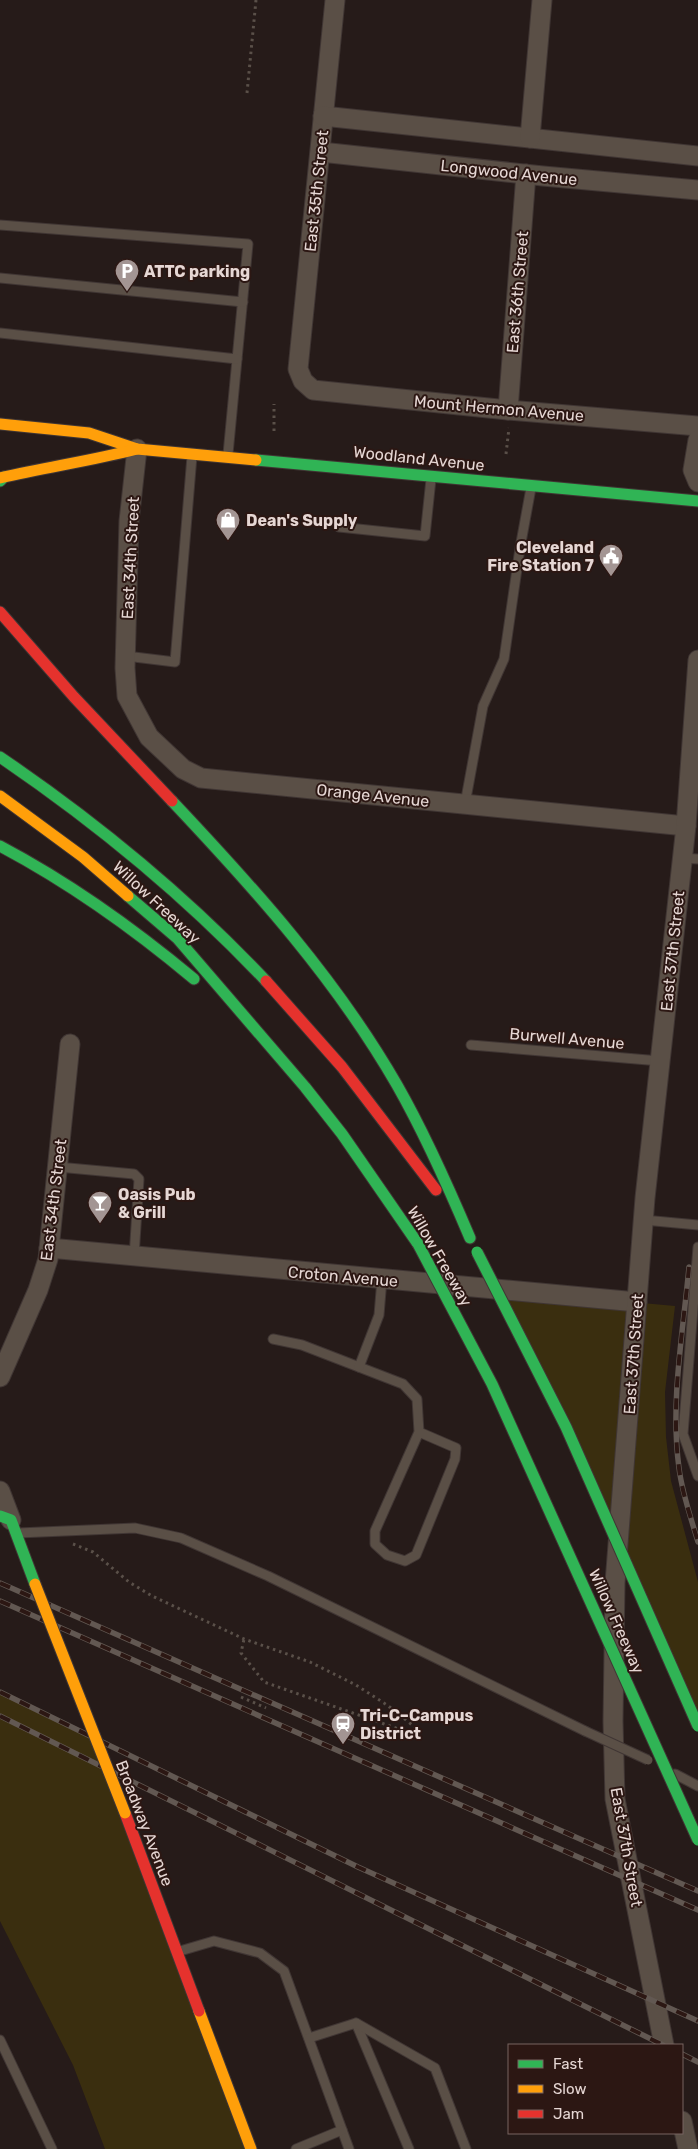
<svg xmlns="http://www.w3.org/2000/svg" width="698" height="2149" viewBox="0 0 698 2149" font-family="Rubik,sans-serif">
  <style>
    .green { fill: #3a2e0f }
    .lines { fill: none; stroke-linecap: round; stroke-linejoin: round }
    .lane-casing { stroke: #403634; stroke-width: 11 }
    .street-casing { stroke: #403634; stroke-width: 21 }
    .fast-casing { stroke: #403634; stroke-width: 13 }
    .slow-casing { stroke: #403634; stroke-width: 13 }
    .jam-casing { stroke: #403634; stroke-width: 13 }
    .path { stroke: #5a5049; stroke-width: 3; stroke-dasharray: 2.5 4; stroke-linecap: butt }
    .lane { stroke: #5a4f46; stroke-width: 9 }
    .street { stroke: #5a4f46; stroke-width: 19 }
    .fast { stroke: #30b455; stroke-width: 11 }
    .slow { stroke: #ff9f0a; stroke-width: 11 }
    .jam { stroke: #e5322d; stroke-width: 11 }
    .rail-casing { stroke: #625852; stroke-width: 5.5 }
    .rail { stroke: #2c1713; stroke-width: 4; stroke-dasharray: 11; stroke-linecap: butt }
    .lane-bridge-casing { stroke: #403634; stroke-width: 11; stroke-linecap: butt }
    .fast-bridge-casing { stroke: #403634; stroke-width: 13; stroke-linecap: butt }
    .slow-bridge-casing { stroke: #403634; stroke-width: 13; stroke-linecap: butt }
    .lane-bridge { stroke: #5a4f46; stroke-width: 9 }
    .fast-bridge { stroke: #30b455; stroke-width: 11 }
    .slow-bridge { stroke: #ff9f0a; stroke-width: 11 }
    .labels { text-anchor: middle; stroke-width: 4; stroke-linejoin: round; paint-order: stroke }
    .street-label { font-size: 16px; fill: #e6d7d4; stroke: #2c1713 }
    .poi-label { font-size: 16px; font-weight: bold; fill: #e6d7d4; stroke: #2c1713; text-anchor: start }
  </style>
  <rect width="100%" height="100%" fill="#261b19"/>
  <g class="green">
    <polygon points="501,1290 675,1306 665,1392 666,1437 671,1481 698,1582 698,1726"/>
    <polygon points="0,1692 96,1739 251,2149 105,2149 73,2065 0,1921"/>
  </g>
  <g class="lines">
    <defs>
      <g id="lane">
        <polyline points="0,225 248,244 228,454"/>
        <polyline points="0,278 243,302"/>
        <polyline points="0,333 237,359"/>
        <polyline points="339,527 425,536 431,479"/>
        <polyline points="126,656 175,662 192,456"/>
        <polyline points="465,804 483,706 504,659 520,548 531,488"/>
        <polyline points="682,858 698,859"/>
        <polyline points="471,1045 660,1061"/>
        <polyline points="58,1167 134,1174 139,1179 134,1257"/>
        <polyline points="644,1220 698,1225"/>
        <polyline points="698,1247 683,1434 698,1476"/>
        <polyline points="273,1339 302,1345 403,1384 417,1399 419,1432 375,1531 375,1544 387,1555 405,1561 416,1555 455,1459 456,1448 419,1432"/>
        <polyline points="359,1367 379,1315 382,1279"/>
        <polyline points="18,1533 135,1528 181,1538 268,1576 585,1731"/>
        <polyline points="675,1774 698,1786"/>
        <polyline points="180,1951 214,1941 260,1953 284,1971 349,2149"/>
        <polyline points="356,2023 409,2149"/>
        <polyline points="309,2038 356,2023 435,2068 466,2149"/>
        <polyline points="0,2040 52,2149"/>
        <polyline points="296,2149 342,2130"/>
      </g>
      <g id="street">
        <polyline points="335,0 298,369 303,381 313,390 508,410 698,426"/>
        <polyline points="323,116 698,156"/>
        <polyline points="530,138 542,0"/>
        <polyline points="321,152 543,176 698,190"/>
        <polyline points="508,410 526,174"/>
        <polyline points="698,440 693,470 698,482"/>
        <polyline points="137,449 129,521 125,668 127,696 149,737 183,769 201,778 686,826"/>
        <polyline points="49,1248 637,1302"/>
        <polyline points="0,1377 38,1290 48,1259 70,1044"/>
        <polyline points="0,1491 11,1520"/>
        <polyline points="664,2045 615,1799 613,1721 615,1583 645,1198 686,826 698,660"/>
        <polyline points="682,2121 688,2149"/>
      </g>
      <g id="fast">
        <polyline points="256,460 698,501"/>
        <polyline points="0,481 4,477"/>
        <path d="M0,757c97,66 185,138 266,224"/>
        <path d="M172,801c83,88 164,178 225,284 28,49 51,101 73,153"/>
        <path d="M0,846c70,37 133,82 194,133"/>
        <polyline points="128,896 177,938 305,1087 342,1134 418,1244"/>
        <polyline points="0,1516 11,1520 35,1584"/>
      </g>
      <g id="slow">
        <polyline points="0,424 89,433 137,449 256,460"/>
        <path d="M0,478c46,-11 91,-17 137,-29"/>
        <polyline points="0,796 83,857 128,896"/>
        <polyline points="199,2011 251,2149"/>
      </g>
      <g id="jam">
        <polyline points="0,612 74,697 172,801"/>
        <polyline points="266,981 342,1067 436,1190"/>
        <polyline points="125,1813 199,2011"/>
      </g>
    </defs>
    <use href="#lane" class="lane-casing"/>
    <use href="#street" class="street-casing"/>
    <use href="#fast" class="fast-casing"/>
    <use href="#slow" class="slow-casing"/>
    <use href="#jam" class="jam-casing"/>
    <g class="path">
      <polyline points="247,93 256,0"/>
      <polyline points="274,431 274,404"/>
      <polyline points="506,454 509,428"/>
      <polyline points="73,1544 93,1552 129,1582 152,1596 244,1639 310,1662 356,1685 387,1705 416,1728 413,1734 264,1682 241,1653 244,1639"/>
      <polyline points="241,1697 266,1708"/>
    </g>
    <use href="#lane" class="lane"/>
    <use href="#street" class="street"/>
    <use href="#fast" class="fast"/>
    <use href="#slow" class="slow"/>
    <use href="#jam" class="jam"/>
    <defs>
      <g id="rail">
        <path d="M689,1267c-6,66 -19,135 -10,201 3,25 12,50 19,74"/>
        <polyline points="0,1583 698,1891"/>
        <polyline points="0,1601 698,1910"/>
        <polyline points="0,1692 358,1867 698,2021"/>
        <polyline points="0,1716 663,2045"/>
        <polyline points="682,2054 698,2062"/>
      </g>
    </defs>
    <use href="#rail" class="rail-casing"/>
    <use href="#rail" class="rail"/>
    <defs>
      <polyline id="lane-bridge" points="585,1731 648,1760"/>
      <g id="fast-bridge">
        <polyline points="418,1244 492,1384 698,1840"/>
        <polyline points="477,1252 566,1427 698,1726"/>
      </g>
      <polyline id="slow-bridge" points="35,1584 125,1813"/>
    </defs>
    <use href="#lane-bridge" class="lane-bridge-casing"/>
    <use href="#fast-bridge" class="fast-bridge-casing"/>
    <use href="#slow-bridge" class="slow-bridge-casing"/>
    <use href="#lane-bridge" class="lane-bridge"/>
    <use href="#fast-bridge" class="fast-bridge"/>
    <use href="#slow-bridge" class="slow-bridge"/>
  </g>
  <defs>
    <symbol id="parking-pin" viewBox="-11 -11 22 30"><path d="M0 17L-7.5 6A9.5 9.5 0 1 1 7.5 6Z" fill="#a39593" stroke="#2c1713"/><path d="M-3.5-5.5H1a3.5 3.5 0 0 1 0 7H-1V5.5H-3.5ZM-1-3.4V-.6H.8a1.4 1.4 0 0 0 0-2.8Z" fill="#fff"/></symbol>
    <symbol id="shop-pin" viewBox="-11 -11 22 30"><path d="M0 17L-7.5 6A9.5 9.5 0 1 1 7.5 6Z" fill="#a39593" stroke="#2c1713"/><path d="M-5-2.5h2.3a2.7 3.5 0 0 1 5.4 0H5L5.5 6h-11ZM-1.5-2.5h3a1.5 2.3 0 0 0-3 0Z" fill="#fff"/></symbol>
    <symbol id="civic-pin" viewBox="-11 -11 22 30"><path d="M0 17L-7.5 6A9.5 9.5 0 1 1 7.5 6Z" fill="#a39593" stroke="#2c1713"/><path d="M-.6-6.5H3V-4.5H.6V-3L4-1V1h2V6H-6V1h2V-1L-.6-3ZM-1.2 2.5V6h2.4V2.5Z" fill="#fff"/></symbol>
    <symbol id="bar-pin" viewBox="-11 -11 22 30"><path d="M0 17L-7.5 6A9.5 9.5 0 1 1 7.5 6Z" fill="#a39593" stroke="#2c1713"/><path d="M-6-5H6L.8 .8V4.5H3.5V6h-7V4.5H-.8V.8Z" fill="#fff"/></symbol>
    <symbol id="station-pin" viewBox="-11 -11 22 30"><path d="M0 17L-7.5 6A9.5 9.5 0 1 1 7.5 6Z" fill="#a39593" stroke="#2c1713"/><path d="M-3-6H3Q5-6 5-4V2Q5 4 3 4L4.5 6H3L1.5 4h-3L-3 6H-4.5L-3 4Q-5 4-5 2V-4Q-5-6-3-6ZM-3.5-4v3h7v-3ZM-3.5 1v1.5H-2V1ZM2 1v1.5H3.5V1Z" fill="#fff"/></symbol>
  </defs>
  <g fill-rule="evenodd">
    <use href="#parking-pin" x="113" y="257" width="28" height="38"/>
    <use href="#shop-pin" x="214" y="506" width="28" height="38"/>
    <use href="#civic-pin" x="597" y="542" width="28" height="38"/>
    <use href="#bar-pin" x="86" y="1189" width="28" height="38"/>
    <use href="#station-pin" x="329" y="1710" width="28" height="38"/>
  </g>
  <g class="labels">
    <g class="street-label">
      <text transform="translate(509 172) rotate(6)" y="6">Longwood Avenue</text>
      <text transform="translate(316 191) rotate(-84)" y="6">East 35th Street</text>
      <text transform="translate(517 292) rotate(-85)" y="6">East 36th Street</text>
      <text transform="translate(499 408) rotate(5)" y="6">Mount Hermon Avenue</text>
      <text transform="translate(419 458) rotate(6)" y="6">Woodland Avenue</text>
      <text transform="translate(130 558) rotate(-87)" y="6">East 34th Street</text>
      <text transform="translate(373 795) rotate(6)" y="6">Orange Avenue</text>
      <text transform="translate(157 902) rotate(43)" y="6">Willow Freeway</text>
      <text transform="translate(672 951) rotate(-84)" y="6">East 37th Street</text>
      <text transform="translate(567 1038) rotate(5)" y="6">Burwell Avenue</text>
      <text transform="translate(53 1200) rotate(-83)" y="6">East 34th Street</text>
      <text transform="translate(440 1256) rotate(60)" y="6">Willow Freeway</text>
      <text transform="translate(343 1276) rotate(5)" y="6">Croton Avenue</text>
      <text transform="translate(633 1354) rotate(-86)" y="6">East 37th Street</text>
      <text transform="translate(617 1621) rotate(66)" y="6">Willow Freeway</text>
      <text transform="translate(145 1823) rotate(69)" y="6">Broadway Avenue</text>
      <text transform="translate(627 1847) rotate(80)" y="6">East 37th Street</text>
    </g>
    <g class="poi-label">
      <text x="144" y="277">ATTC parking</text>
      <text x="246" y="526">Dean's Supply</text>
      <text x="594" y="553" text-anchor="end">Cleveland<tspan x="594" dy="18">Fire Station 7</tspan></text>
      <text x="118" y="1200">Oasis Pub<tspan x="118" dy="18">&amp; Grill</tspan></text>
      <text x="360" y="1721">Tri-C–Campus<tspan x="360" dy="18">District</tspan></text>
    </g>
  </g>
  <rect x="508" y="2044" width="175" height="90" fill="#2c1713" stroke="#766460"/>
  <rect x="518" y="2060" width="25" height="8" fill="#30b455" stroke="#766460"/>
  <text x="553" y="2069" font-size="15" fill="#e6d7d4">Fast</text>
  <rect x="518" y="2085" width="25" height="8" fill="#ff9f0a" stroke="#766460"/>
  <text x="553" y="2094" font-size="15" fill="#e6d7d4">Slow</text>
  <rect x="518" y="2110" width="25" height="8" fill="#e5322d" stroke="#766460"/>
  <text x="553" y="2119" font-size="15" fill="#e6d7d4">Jam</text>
</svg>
